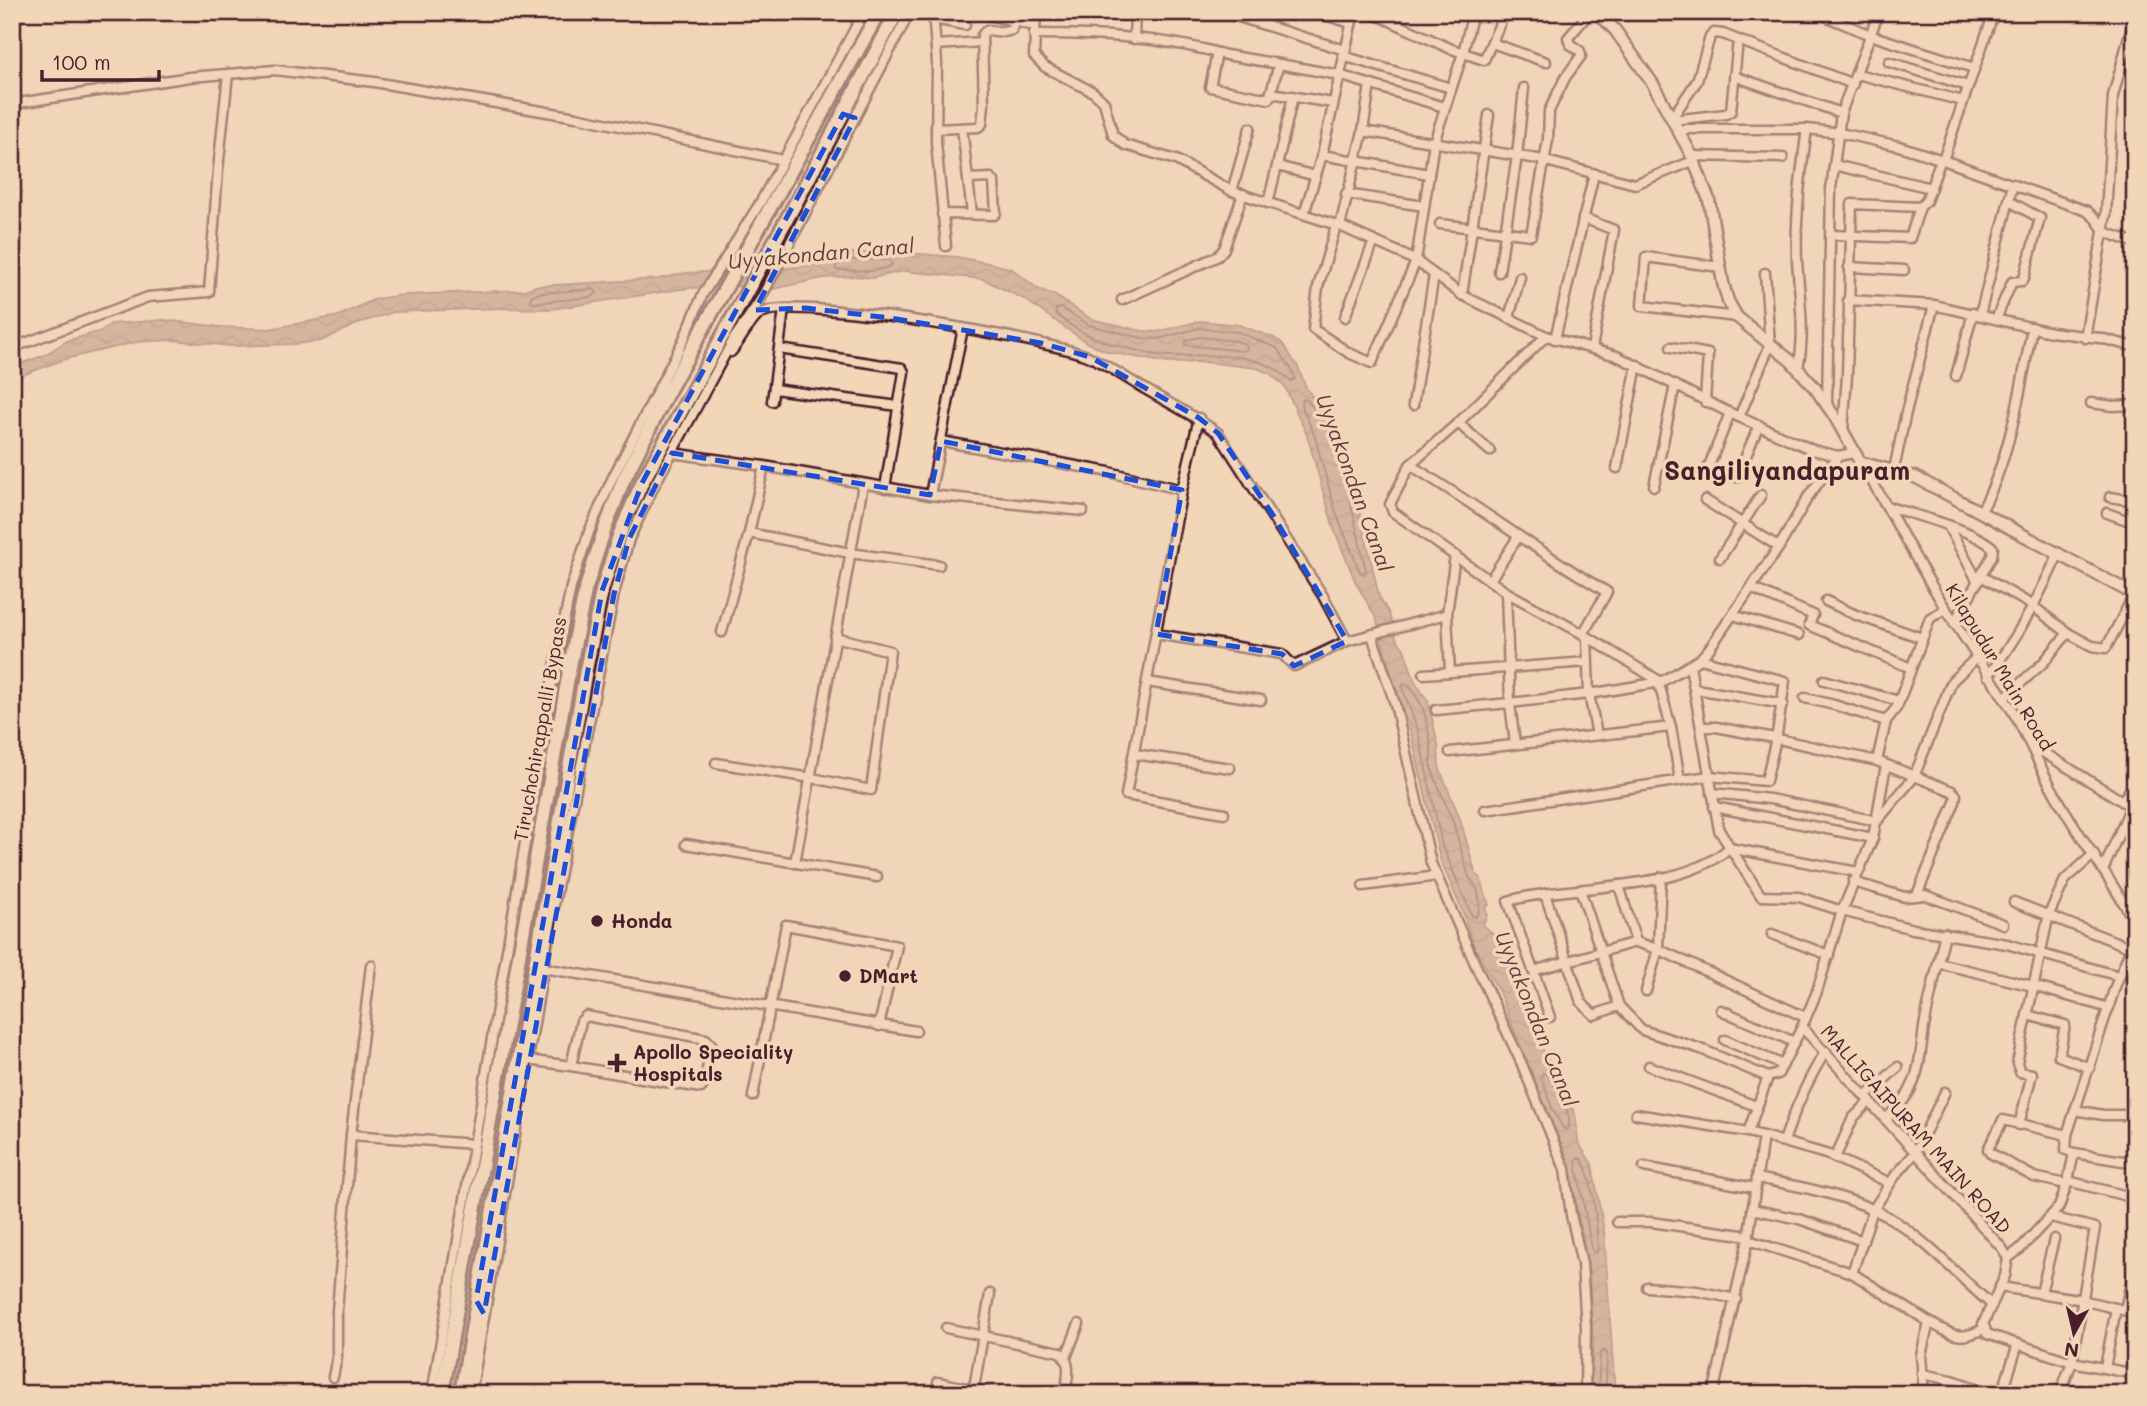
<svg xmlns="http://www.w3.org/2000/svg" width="2147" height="1406" viewBox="0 0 2147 1406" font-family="Mali,sans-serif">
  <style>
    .water { fill: url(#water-waves); stroke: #88635f; stroke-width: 2 }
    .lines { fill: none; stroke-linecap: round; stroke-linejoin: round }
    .shore { stroke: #734c4e; stroke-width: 2 }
    .minor-casing { stroke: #4a1f2b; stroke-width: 13 }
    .major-casing { stroke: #4a1f2b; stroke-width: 15 }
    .highway-casing { stroke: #4a1f2b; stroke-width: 18 }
    .minor { stroke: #f1d6b8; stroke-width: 8 }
    .major { stroke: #f1d6b8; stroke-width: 10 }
    .highway { stroke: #f1d6b8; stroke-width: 12 }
    .marked { fill: none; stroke: #1d4ed8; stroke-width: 5; stroke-dasharray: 14 9; stroke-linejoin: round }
    .poi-dot { fill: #4a1f2b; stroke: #f1d6b8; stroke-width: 2.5 }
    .labels { text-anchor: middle; stroke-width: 7; stroke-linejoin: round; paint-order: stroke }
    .street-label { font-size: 19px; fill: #4a1f2b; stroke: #f1d6b8 }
    .poi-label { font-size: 19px; font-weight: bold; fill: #4a1f2b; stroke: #f1d6b8; text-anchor: start }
    .water-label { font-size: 21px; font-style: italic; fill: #643b41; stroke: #f1d6b8 }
    .district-label { font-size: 26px; font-weight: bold; fill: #4a1f2b; stroke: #f1d6b8 }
  </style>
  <defs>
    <pattern id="water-waves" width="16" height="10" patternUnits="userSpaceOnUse" patternTransform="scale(1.75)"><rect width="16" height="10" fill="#b19082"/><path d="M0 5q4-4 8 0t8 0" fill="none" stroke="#92756b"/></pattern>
  </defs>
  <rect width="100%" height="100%" fill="#f1d6b8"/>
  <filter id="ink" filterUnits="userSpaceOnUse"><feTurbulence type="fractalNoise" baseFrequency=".0143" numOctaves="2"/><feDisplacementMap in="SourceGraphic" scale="14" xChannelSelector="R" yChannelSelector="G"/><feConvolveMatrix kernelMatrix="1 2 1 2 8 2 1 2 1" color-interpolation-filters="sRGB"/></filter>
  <g filter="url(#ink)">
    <polygon class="water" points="849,253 908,253 957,257 993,264 1012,269 1038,289 1054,295 1091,319 1142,331 1157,332 1200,321 1239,325 1274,338 1282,343 1298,367 1307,390 1328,414 1349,464 1379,596 1389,614 1396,638 1404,649 1415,682 1428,701 1438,745 1439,767 1460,819 1476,875 1480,877 1489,905 1485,907 1487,915 1483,925 1496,936 1496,948 1504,959 1519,999 1532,1021 1546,1057 1568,1096 1576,1119 1578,1142 1592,1164 1604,1231 1615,1394 1591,1394 1593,1343 1589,1272 1567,1156 1547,1113 1499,992 1473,944 1464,915 1440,859 1411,733 1398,698 1376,618 1356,583 1334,529 1307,435 1285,387 1271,374 1257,368 1205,362 1167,363 1109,352 1089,344 1024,299 983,279 904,271 872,278 855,276 823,278 769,290 741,286 688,288 551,309 502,308 394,312 361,322 321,341 296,344 231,346 173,340 136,342 65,359 12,379 12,367 45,355 67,341 101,331 111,324 164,320 221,327 269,329 339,316 375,299 405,295 524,290 536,286 659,279 685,273 788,268 814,265"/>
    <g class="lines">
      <g class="shore">
        <polygon points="849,260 889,260 892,264 889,267 872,271 836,270 836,265"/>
        <polygon points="594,289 597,293 592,297 533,303 530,300 531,296 540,293"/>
        <path d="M1061,308l28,17 53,13 16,1 41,-11 39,4 39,16 15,22 3,9 -5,2c-29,-32 -83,-25 -122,-25 -12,0 -25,-4 -37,-7 -30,-7 -52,-15 -76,-36l1,-4z"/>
        <polygon points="1200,337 1236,341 1245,344 1247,348 1244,351 1185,345 1186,340"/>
        <polygon points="1303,399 1307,400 1322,418 1342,466 1366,570 1364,574 1360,572 1336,513 1314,434 1301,404"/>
        <path d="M1404,684l5,1 12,19 4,11 6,30v23l22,54 16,55c10,11 14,28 7,40l-4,-1 -30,-71 -24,-114 -16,-44z"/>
        <path d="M1543,1073l4,1c9,15 27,39 21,56l-5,-2 -10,-18 -12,-33z"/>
        <path d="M1578,1158l4,1c13,26 14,62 16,90l-2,4 -4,-3 -16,-88z"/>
        <polyline points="1598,1394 1600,1353 1604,1350 1607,1353 1606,1382 1609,1394"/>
      </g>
      <defs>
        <g id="minor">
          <polyline points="933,12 937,62 936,142 946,246"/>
          <polyline points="976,12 1034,26"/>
          <polyline points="1036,12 1034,56 1045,67 1093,92 1104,102 1113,135 1125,145 1176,160 1232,191 1340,226 1398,252 1416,261 1462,295 1546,336 1617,356 1730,413 1813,450 1838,456"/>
          <polyline points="1314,12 1351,23"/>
          <polyline points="1366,12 1384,18 1449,48 1484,60 1505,12"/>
          <polyline points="1994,12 1943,160 2087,211 2096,219 2105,232 2135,243"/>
          <polyline points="1229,14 1345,50"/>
          <polyline points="1825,16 1870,35 1974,68"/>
          <polyline points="934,19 965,25"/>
          <path d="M1034,34c65,0 130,3 192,21l53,9 -10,35 -59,-12 7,-34"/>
          <polyline points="1134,39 1135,12"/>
          <polyline points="1492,43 1546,62"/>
          <polyline points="936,45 982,42"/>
          <polyline points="1343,56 1451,88"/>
          <polyline points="1889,62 1968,86"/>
          <polyline points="1279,64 1339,75 1444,107"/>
          <polyline points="1857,74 1963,101"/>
          <polyline points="1734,76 1841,113"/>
          <polyline points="1271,93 1333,103"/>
          <polyline points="12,104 190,77 275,70 374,82 576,117 783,160"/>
          <polyline points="1672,118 1697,81 1710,37 1714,33 1723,34 1738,40"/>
          <polyline points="1672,120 1726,114 1731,111 1738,40 1853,84"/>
          <polyline points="962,128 972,214"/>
          <polyline points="936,129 978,127 982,124 984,105 982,35 987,30 1004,32 1012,30 1014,21"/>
          <polyline points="1363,131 1370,85"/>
          <polyline points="1679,132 1686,129 1807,129 1840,133 1899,146 1943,160"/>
          <polyline points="1322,155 1429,174"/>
          <polyline points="1692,156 1783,158"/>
          <polyline points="1834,165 1931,188"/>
          <polyline points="1277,166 1293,96"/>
          <polyline points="1232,191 1250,128"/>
          <polyline points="1346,194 1424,206"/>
          <polyline points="1268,203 1277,166 1316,176"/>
          <polyline points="942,214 994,215 996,213 994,181 991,178 968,179"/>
          <polyline points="1304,214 1322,155 1354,12"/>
          <polyline points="1583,218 1614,230 1592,348"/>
          <polyline points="1440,224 1531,235 1548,140 1549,111 1565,78 1581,56 1580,51 1570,44 1568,38 1590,12"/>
          <polyline points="1336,226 1318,287 1313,329 1349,353 1372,363 1416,261 1434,142 1463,53 1473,12"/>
          <polyline points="1340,226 1363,131 1538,159 1635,184 1693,161"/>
          <polyline points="1831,235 1910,238 1920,207 1926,201 1941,159"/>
          <polyline points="1720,267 1646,257 1642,306 1737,317"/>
          <polyline points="1849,267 1904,270"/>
          <polyline points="1499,272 1517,156 1524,88"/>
          <polyline points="1462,295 1489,115"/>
          <polyline points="1122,300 1218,256 1224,249 1243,194"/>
          <polyline points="1848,300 1934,305 2051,332 2100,338 2135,347"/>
          <polyline points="1980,315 2013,184"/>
          <polyline points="1345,317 1374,241"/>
          <polyline points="1509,318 1520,277"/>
          <polyline points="1996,319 2012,282 2022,281 2024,278 2040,218 2009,201"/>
          <polyline points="1546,336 1458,423 1410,465 1390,504 1393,512 1506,592 1583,634 1661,682 1700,659 1709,649 1779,547 1808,497 1838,456 1854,453"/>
          <polyline points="2085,338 2106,214 2113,96 2135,14"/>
          <polyline points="1555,339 1594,174"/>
          <polyline points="1671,347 1708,354 1705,402"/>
          <polyline points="12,348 148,297 209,292 218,170 228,74"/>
          <polyline points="779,349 902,368 904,372 885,488"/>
          <path d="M731,352c9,-10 19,-31 29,-38 28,-21 290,26 330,43 19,9 37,22 55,32 25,15 50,27 73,44l105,163 24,45 100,-27 8,-59"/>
          <path d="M1798,368c8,-35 1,-73 -1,-108 -2,-44 4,-88 10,-131"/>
          <polyline points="1956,376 1973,313"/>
          <polyline points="774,389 898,406"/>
          <polyline points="772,401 784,309"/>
          <polyline points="2091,403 2113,406 2135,405"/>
          <polyline points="1827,404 1831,189 1841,113 1879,12"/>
          <polyline points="1413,405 1434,275"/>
          <polyline points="1739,417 1770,345 1765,273"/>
          <polyline points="1199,418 1182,490 1126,795 1224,813"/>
          <polyline points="1458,423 1490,451"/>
          <polyline points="1843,431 1847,375 1852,204 1920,207"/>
          <polyline points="941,441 1109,472 1182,490"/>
          <polyline points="672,453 764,466 930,495 963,328"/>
          <path d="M1860,462c27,42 49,86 75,129 23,39 50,77 75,116 17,27 28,57 44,85 25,45 57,86 81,131"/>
          <path d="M1410,465c67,40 129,88 197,127l-24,42"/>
          <polyline points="1709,466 1730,413"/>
          <polyline points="1617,468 1637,365"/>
          <polyline points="1894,470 1906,412 1934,305"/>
          <polyline points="1737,477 1759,425"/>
          <polyline points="1654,486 1675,385"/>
          <polyline points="930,495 1083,511"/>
          <polyline points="2110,497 2135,501"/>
          <polyline points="1705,500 1779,547"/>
          <path d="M1889,507c26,8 86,23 104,41l-1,8 -38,67"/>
          <path d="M1981,511c28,-48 41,-128 51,-184"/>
          <polyline points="2107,513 2135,523"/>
          <polyline points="1948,526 1978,582"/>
          <polyline points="749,533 850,553 939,565"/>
          <polyline points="1720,558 1761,495"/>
          <polyline points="1981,576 2030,604 2068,633"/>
          <polyline points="1490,580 1518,537"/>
          <polyline points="1751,588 1813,615 1809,625 1911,668"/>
          <polyline points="1506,592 1510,703 1589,694 1661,682"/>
          <polyline points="1826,601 1856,615 1922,638"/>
          <polyline points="1447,614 1450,672"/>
          <polyline points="1733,615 1799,635"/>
          <polyline points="722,632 749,533 764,466"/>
          <polyline points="1156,634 1282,654 1294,666 1347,641"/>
          <polyline points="1372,635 1395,704 1431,863 1476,966 1521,1062 1565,1169 1571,1215 1582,1264 1586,1327 1585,1394"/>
          <polyline points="1587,637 1589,694 1597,735"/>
          <polyline points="1690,666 1719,830 1761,896 1799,897 1842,911 1816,994 1802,1027 2002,1248 2008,1258 2005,1276 1983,1324 1987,1334 2072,1362 2135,1374"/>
          <polyline points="1424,674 1587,662"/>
          <path d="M1988,676c30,-38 51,-80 71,-123"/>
          <polyline points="1824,680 1899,701"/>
          <polyline points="1147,682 1261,700"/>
          <polyline points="1659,684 1671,727"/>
          <polyline points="1696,689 1783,704"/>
          <polyline points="1805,698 1834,705 1886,721"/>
          <polyline points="2004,698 2043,663 2068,633 2092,646 2106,648 2134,595"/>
          <polyline points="1436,710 1510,703 1515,744"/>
          <polyline points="1701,727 1716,727 1769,737 1877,761 1952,791 1956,795 1955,802 1917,895"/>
          <polyline points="2033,746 2135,809"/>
          <polyline points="1450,752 1671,727 1680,780"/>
          <polyline points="1134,754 1230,768"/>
          <polyline points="1877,761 1886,721 1897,707 1930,618 1946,609"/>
          <polyline points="716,763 812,778 871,790 890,651 835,637"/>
          <polyline points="1886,765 1873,838 1842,911 1913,929 2007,944 2119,976"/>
          <polyline points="1712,793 1770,799 1877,821 1914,777 1952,681 1976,658"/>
          <polyline points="2122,801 2135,784"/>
          <polyline points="1714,807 1873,838"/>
          <polyline points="1485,810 1709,776 1766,781 1777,734 1785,681 1700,659"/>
          <polyline points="686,844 877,877"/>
          <polyline points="795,863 863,484"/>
          <polyline points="2104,868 2131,806"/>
          <polyline points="1853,882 1905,897 1925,895 2003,924"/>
          <polyline points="1619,885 1636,942"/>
          <polyline points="1363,886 1437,876"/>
          <polyline points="1580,889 1619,1006"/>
          <polyline points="1545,894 1581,1002 1594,1015 1619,1006 1642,1030 1701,1049 1768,1077"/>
          <polyline points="2014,902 2129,947"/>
          <polyline points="1945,933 1938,963 2033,986 2109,1008"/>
          <polyline points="1772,934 1829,955"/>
          <polyline points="543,968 916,1031"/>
          <polyline points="1533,971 1636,942 1660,950 1805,1017"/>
          <polyline points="1646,991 1658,949 1661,877"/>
          <polyline points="1721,1010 1794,1042"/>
          <polyline points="2027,1015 2065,1025 2059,1056 2090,1068"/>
          <path d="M1550,1017l-42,-116c64,-18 172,-8 221,-53l129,24"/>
          <polyline points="1802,1027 1778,1074 1768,1077 1748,1132 1763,1136 1748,1240 1852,1273 1929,1322 1921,1355 1924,1394"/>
          <polyline points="1725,1040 1783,1065"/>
          <polyline points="527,1060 571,1066 581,1021 586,1016 706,1039 712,1045 704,1084 701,1088 571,1066"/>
          <polyline points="1649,1066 1756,1106"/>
          <polyline points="753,1096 786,925 897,946 879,1026"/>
          <polyline points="1866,1096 1898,1067"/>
          <polyline points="2075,1110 2103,1115 2135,1115"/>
          <polyline points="1636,1114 1748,1132"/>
          <path d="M1885,1119c34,-27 34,-53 39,-92 4,-21 9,-43 14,-64"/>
          <polyline points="2019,1125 2032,1074 2020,1072 2017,1063 2049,914 2065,880 2094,854"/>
          <polyline points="351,1135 474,1144"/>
          <polyline points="1763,1136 1829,1155 1890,1183"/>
          <path d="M1784,1141c11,-32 23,-61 42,-90"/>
          <polyline points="2074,1153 2066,1150 2067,1135 2115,987 2135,938"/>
          <polyline points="1835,1158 1853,1118 1870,1101"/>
          <polyline points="1644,1167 1755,1188"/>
          <path d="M1757,1178c44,9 93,17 133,40 36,22 69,59 102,87"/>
          <polyline points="2068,1181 2074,1153 2135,1163"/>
          <polyline points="2066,1184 2034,1177 1990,1153 1988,1149 2003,1120 2067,1135"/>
          <polyline points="1752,1209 1799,1219 1863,1241"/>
          <polyline points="2051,1217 2095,1228 2072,1362 2060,1394"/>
          <polyline points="1617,1222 1651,1222 1749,1236"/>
          <polyline points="2008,1258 2020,1249 2059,1207 2068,1181 2135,1198"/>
          <polyline points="1852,1273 1873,1210 1895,1176 1915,1153 1945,1092"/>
          <polyline points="1647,1287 1697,1291 1736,1299"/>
          <polyline points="2000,1287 2078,1299 2135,1313"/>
          <polyline points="2041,1293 2054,1239"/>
          <polyline points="2125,1310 2135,1264"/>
          <path d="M1929,1322c24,13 30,20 56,6"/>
          <path d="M946,1328l114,24c13,12 7,27 5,42"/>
          <polyline points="1066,1357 1079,1324"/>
          <polyline points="2105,1368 2116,1308"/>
          <polyline points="1922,1374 1952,1380 1992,1394"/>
          <polyline points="333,1377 337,1357 337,1311 351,1135 371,965"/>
          <polyline points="938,1382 995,1394"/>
          <polyline points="432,1394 553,677 571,587 589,532 612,479 683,341 703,294 760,203 864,12"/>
          <polyline points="471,1394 558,882 614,594 629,539 655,484 734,338 760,300 910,12"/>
          <polyline points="973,1394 990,1294"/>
          <polyline points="1713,1394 1748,1240"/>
          <polyline points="2002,1394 2018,1344"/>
        </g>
        <polyline id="major" points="1597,12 1615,30 1653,84 1692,156 1709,200 1723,283 1728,301 1737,317 1791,361 1815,388 1835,417 1860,462 1915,477 2135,595"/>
        <g id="highway">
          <polyline points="442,1394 570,666 585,591 603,534 623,481 667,393 879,12"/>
          <polyline points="461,1394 586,670 602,591 619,536 642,483 798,199 897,12"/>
        </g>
      </defs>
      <use href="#minor" class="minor-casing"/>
      <use href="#major" class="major-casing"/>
      <use href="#highway" class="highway-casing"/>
      <use href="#minor" class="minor"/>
      <use href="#major" class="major"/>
      <use href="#highway" class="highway"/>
    </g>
  </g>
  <path d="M0 0H2147V1406H0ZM843,114l12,4 -100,192 51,-2 84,10 151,25 49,14 109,61 19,15 55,82 74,126 -53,25 -12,-12 -126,-20 26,-144 -241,-49 -11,54 -258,-42 -43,86 -15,55 -130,720 -8,-14 126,-709 40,-108z" fill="#f1d6b8" fill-opacity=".55" fill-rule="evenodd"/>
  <path class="marked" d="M843,114l12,4 -100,192 51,-2 84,10 151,25 49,14 109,61 19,15 55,82 74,126 -53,25 -12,-12 -126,-20 26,-144 -241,-49 -11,54 -258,-42 -43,86 -15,55 -130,720 -8,-14 126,-709 40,-108z"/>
  <g class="poi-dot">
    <circle cx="597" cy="921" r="7"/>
    <circle cx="845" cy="976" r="7"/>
    <path d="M613.5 1052.5h7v7h7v7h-7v7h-7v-7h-7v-7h7z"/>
  </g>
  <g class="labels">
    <g class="street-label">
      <text transform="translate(2000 667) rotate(59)" y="7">Kilapudur Main Road</text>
      <text transform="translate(540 729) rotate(-80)" y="7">Tiruchchirappalli Bypass</text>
      <text transform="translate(1916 1129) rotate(48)" y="7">MALLIGAIPURAM MAIN ROAD</text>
    </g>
    <g class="poi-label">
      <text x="611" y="928">Honda</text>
      <text x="859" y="983">DMart</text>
      <text x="633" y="1059">Apollo Speciality<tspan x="633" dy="22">Hospitals</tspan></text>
    </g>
    <g class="water-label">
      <text transform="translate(821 254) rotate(-5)" y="7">Uyyakondan Canal</text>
      <text transform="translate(1354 483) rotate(70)" y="7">Uyyakondan Canal</text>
      <text transform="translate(1536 1019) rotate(68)" y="7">Uyyakondan Canal</text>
    </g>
    <g class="district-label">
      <text x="1787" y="480">Sangiliyandapuram</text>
    </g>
  </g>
  <rect width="2147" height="1406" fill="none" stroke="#f1d6b8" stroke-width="42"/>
  <rect x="21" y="21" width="2105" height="1364" fill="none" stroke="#4a1f2b" stroke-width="2.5" filter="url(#ink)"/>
  <g transform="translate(2074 1333) rotate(188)" stroke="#f1d6b8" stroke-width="5" paint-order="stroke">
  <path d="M0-5L12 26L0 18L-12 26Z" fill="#4a1f2b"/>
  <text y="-10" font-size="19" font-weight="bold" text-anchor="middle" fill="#4a1f2b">N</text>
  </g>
  <path d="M42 70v10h117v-10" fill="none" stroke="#4a1f2b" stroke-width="3.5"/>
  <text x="52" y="70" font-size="21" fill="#4a1f2b" stroke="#f1d6b8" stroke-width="5" paint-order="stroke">100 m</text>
</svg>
